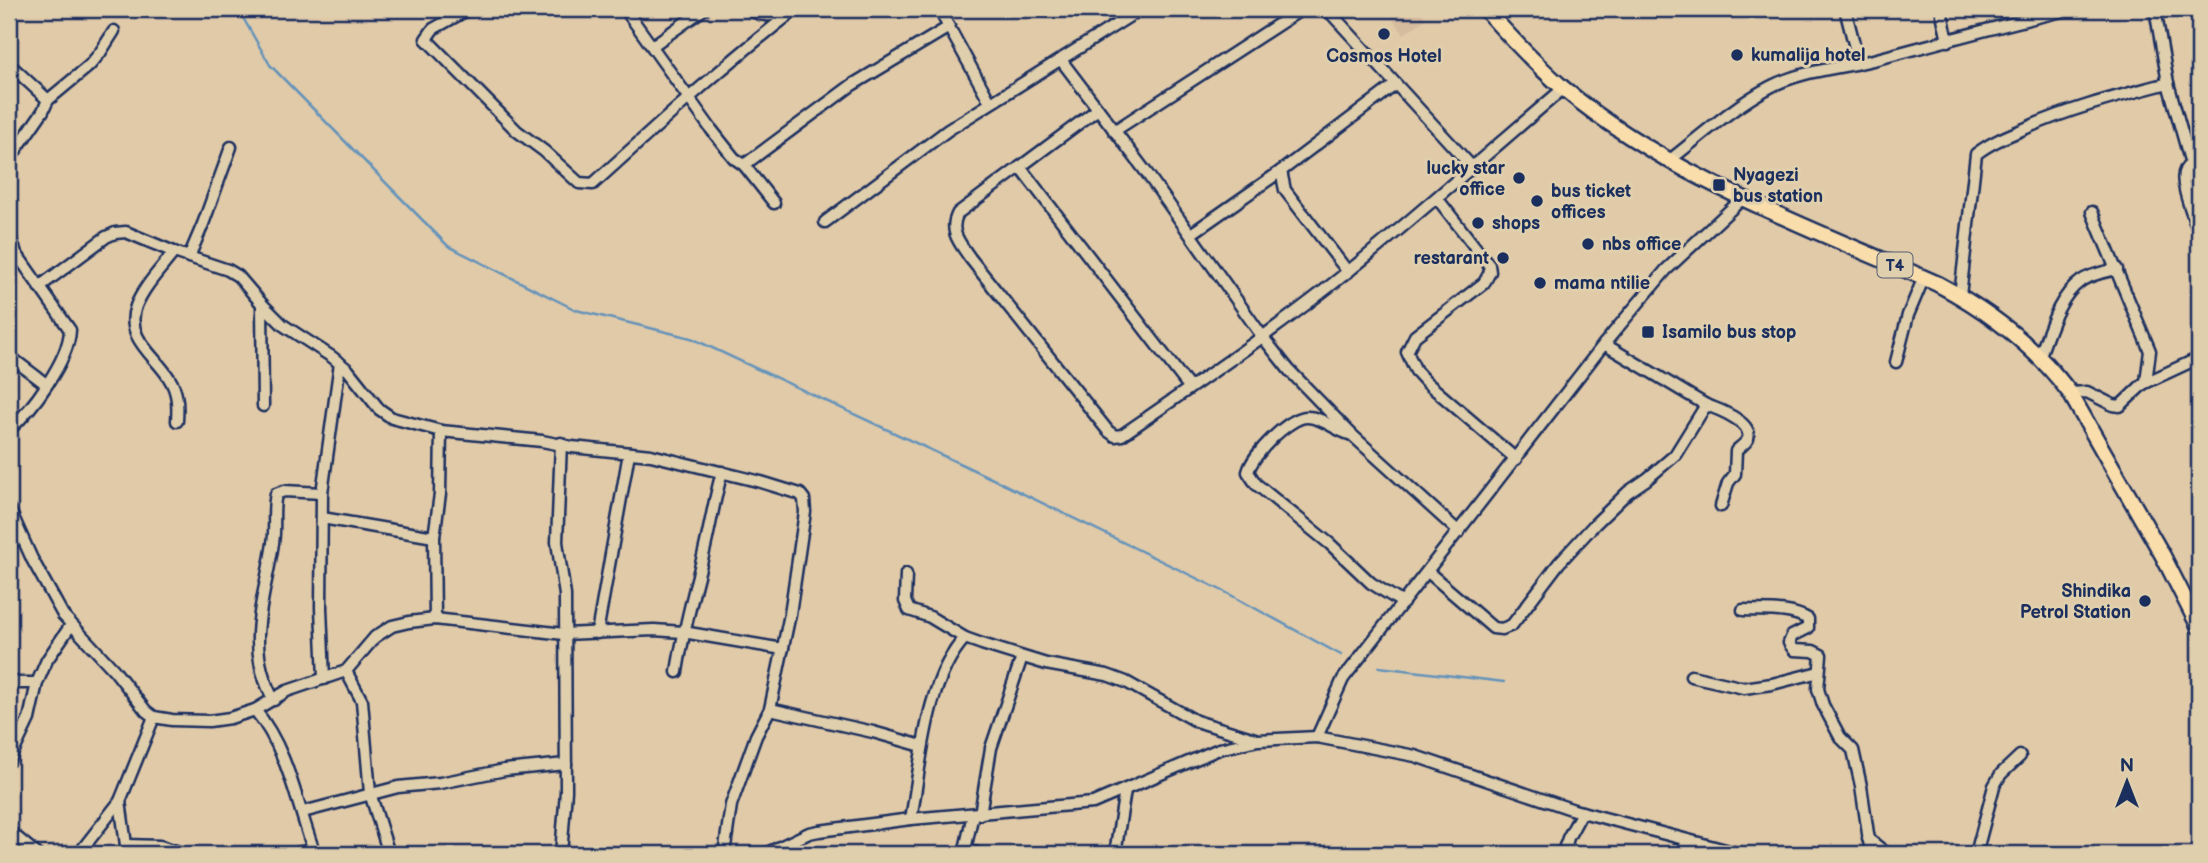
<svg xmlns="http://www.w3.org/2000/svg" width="2208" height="863" viewBox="0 0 2208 863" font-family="'Balsamiq Sans',sans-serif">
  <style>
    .built { fill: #d6bc9f }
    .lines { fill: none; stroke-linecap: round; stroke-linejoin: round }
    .stream { stroke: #6593ba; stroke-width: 2.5 }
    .minor-casing { stroke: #1b2f5e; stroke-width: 15 }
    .highway-casing { stroke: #1b2f5e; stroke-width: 19 }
    .minor { stroke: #e0cfac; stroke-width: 10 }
    .highway { stroke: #f9ddab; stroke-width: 14 }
    .poi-dot { fill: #1b2f5e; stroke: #e0cfac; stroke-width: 2.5 }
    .labels { text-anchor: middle; stroke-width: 6; stroke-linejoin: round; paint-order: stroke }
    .shield { fill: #e0cfac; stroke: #565f75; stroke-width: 2 }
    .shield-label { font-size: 16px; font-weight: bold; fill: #1b2f5e }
    .poi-label { font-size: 18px; font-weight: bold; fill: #1b2f5e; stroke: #e0cfac; text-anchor: start }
  </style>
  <rect width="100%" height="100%" fill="#e1caa8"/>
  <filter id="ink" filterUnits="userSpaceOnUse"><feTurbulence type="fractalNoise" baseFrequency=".0143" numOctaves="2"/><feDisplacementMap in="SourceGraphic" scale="14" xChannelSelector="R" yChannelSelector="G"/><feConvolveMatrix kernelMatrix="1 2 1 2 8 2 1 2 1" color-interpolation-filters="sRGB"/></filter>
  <g filter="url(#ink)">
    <polygon class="built" points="1385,9 1419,9 1426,19 1404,34"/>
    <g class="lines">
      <g class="stream">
        <polyline points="238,9 270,65 448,246 576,310 691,338 995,480 1227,593 1341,655"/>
        <polyline points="1379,667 1504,682"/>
      </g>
      <defs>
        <g id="minor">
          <path d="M469,9l-36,20 -7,10 91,92 27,20 35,32 14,1c66,-60 132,-120 203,-175"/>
          <polyline points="625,9 711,129 734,158 744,165 774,203"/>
          <path d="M749,9c14,9 23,7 39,2"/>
          <polyline points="939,9 990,102"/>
          <polyline points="1327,9 1472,167"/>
          <polyline points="1845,9 1859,63"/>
          <polyline points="1941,9 1948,41"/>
          <polyline points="2155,9 2168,83 2191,164"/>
          <polyline points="652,46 704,9"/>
          <polyline points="1061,60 1146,172 1262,336 1289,370 1352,435 1459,532"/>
          <polyline points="9,64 48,100"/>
          <path d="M1098,109l-140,104c-10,18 2,30 12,45l138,173 7,5 7,-1c77,-53 155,-106 228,-165 73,-59 142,-121 214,-182"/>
          <polyline points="1114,131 1302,9"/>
          <polyline points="9,160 43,111 48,100 89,66 100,53 114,31"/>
          <path d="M1670,160c32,-25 64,-54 100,-73 32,-17 68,-18 103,-27 66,-17 131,-36 198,-51"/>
          <path d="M2199,160c-5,2 -11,5 -14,10 -7,12 10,49 14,63"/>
          <polyline points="744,165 852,85 949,27"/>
          <polyline points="1020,167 1189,387"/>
          <polyline points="1281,171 1285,190 1348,272"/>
          <polyline points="1437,198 1489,265 1490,272 1484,283 1415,336 1407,352 1416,371 1426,382 1516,459"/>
          <polyline points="2092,212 2150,351 2146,382"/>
          <polyline points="825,222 948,130 1141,9"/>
          <path d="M9,233l7,20 54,77c-1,30 -39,81 -61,100"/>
          <polyline points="1191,234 1281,171 1395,85"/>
          <path d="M174,252c-13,17 -30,34 -38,54 -12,32 20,50 33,72 9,14 9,27 8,43"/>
          <polyline points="189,257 203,224 231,147"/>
          <polyline points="39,287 106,237 115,233 126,232 174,252 228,270 238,276 262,304 283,325 332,357 348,370 379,409 392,418 441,431 542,441 572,447 651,455 761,482 800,494 804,499 805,512 790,614 770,709 756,736 731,805 724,854"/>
          <path d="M1960,296l16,-142c14,-11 31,-18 48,-25 47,-21 95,-33 144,-46"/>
          <polyline points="262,304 263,406"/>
          <polyline points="9,356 46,384"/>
          <path d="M2039,358c10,-25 18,-60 42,-77 10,-7 24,-9 36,-12"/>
          <polyline points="1896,362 1908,315 1924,277"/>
          <polyline points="2070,393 2087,392 2113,405 2120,406 2143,384 2199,358"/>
          <path d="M1706,405c12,4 47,17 42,34 -2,4 -9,9 -12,12l-1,23 -7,9 -7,23"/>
          <path d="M1349,434c-14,-4 -27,-17 -42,-17 -18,0 -55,38 -59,55l8,12 74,60 41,39 32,20"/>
          <polyline points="9,508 32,559 63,615 114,670 146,711 154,717 172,720 209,721 230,718 255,710 287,691 346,671 375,637 392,626 409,622 435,619 564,634 654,630 683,632 783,649"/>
          <polyline points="322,518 434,537"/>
          <polyline points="9,543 22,538"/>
          <polyline points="1428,572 1493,628 1502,629 1512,625 1559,563 1595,524 1628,492 1647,479 1675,455 1706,405 1604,344"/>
          <polyline points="906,574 905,601 909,610 930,617 965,638 982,644 1046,664 1107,675 1126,682 1196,721 1255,739"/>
          <path d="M1743,610c22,1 46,-2 65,9v9l-16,8 -3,7 5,7 19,1 8,4 -3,34 5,16 17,32 13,13 8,36 10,68"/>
          <polyline points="435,619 434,537 440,494 441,431"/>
          <polyline points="597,633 629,453"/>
          <polyline points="346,671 362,701 370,793 389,854"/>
          <path d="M677,672c6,-40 16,-77 26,-116 7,-28 11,-56 19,-84"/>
          <polyline points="1691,676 1744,688 1772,684 1819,672"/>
          <polyline points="9,679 17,683 37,683"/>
          <polyline points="324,679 321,608 322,493 340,363"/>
          <path d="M274,700c-31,-55 -9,-101 -1,-157 3,-16 -1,-33 3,-49l8,-3 38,2"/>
          <polyline points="770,709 873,732 922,746"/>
          <path d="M255,710c34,41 42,96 60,144"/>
          <polyline points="1317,737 1343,679 1604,344 1666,270 1743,198"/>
          <polyline points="9,761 29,719 37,683 47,660 71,625"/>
          <polyline points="120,801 126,845 125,854"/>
          <polyline points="303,812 398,787 440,783 505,770 566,764"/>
          <polyline points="980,814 991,748 1022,657"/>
          <path d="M911,819c10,-55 15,-140 54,-181"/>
          <polyline points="9,831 37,854"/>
          <polyline points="1868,839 1887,854"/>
          <polyline points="126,845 160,846 185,854"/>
          <polyline points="1565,846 1576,854"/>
          <polyline points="84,847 120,801 154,717"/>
          <polyline points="966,850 980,854"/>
          <polyline points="291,854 314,850"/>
          <polyline points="561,854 566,791 565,595 557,542 561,443"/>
          <polyline points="765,854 809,833 819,831 911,819 1093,803 1219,749 1258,740 1317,737 1415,756 1574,810 1741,854"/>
          <polyline points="964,854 973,814"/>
          <polyline points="1115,854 1125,790"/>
          <polyline points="1563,854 1568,838 1582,812"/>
          <polyline points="1682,854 1687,841"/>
          <polyline points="1976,854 1994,786 2001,774 2020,756"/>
        </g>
        <path id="highway" d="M1485,9c24,27 50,55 78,79 109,91 247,139 375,196 51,27 97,62 132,109l93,163 36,71"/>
      </defs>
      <use href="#minor" class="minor-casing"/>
      <use href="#highway" class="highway-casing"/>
      <use href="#minor" class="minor"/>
      <use href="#highway" class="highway"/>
    </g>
  </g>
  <g class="poi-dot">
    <circle cx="1384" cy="34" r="7"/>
    <circle cx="1737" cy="55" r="7"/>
    <circle cx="1519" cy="178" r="7"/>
    <rect x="1712" y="178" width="14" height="14" rx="3.5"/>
    <circle cx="1537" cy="201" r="7"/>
    <circle cx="1478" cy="223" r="7"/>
    <circle cx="1588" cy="244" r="7"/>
    <circle cx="1503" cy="258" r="7"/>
    <circle cx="1540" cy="283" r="7"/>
    <rect x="1641" y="325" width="14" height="14" rx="3.5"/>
    <circle cx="2145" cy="601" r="7"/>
  </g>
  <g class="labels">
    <rect class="shield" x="1877.5" y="252.5" width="35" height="25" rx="5"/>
    <g class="shield-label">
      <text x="1895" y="271">T4</text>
    </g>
    <g class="poi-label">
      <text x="1751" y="61">kumalija hotel</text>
      <text x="1384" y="62" text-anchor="middle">Cosmos Hotel</text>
      <text x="1505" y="174" text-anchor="end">lucky star<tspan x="1505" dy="21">office</tspan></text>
      <text x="1733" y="181">Nyagezi<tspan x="1733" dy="21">bus station</tspan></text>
      <text x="1551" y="197">bus ticket<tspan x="1551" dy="21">offices</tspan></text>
      <text x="1492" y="229">shops</text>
      <text x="1602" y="250">nbs office</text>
      <text x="1489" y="264" text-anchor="end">restarant</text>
      <text x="1554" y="289">mama ntilie</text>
      <text x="1662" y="338">Isamilo bus stop</text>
      <text x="2131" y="597" text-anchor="end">Shindika<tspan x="2131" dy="21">Petrol Station</tspan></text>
    </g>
  </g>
  <rect width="2208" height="863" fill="none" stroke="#e0cfac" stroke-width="35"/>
  <rect x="18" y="18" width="2173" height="828" fill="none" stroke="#1b2f5e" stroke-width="2.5" filter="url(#ink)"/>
  <g transform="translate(2127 782)" stroke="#e0cfac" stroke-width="5" paint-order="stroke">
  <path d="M0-5L12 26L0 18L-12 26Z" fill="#1b2f5e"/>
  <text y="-10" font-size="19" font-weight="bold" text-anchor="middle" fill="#1b2f5e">N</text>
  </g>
</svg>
